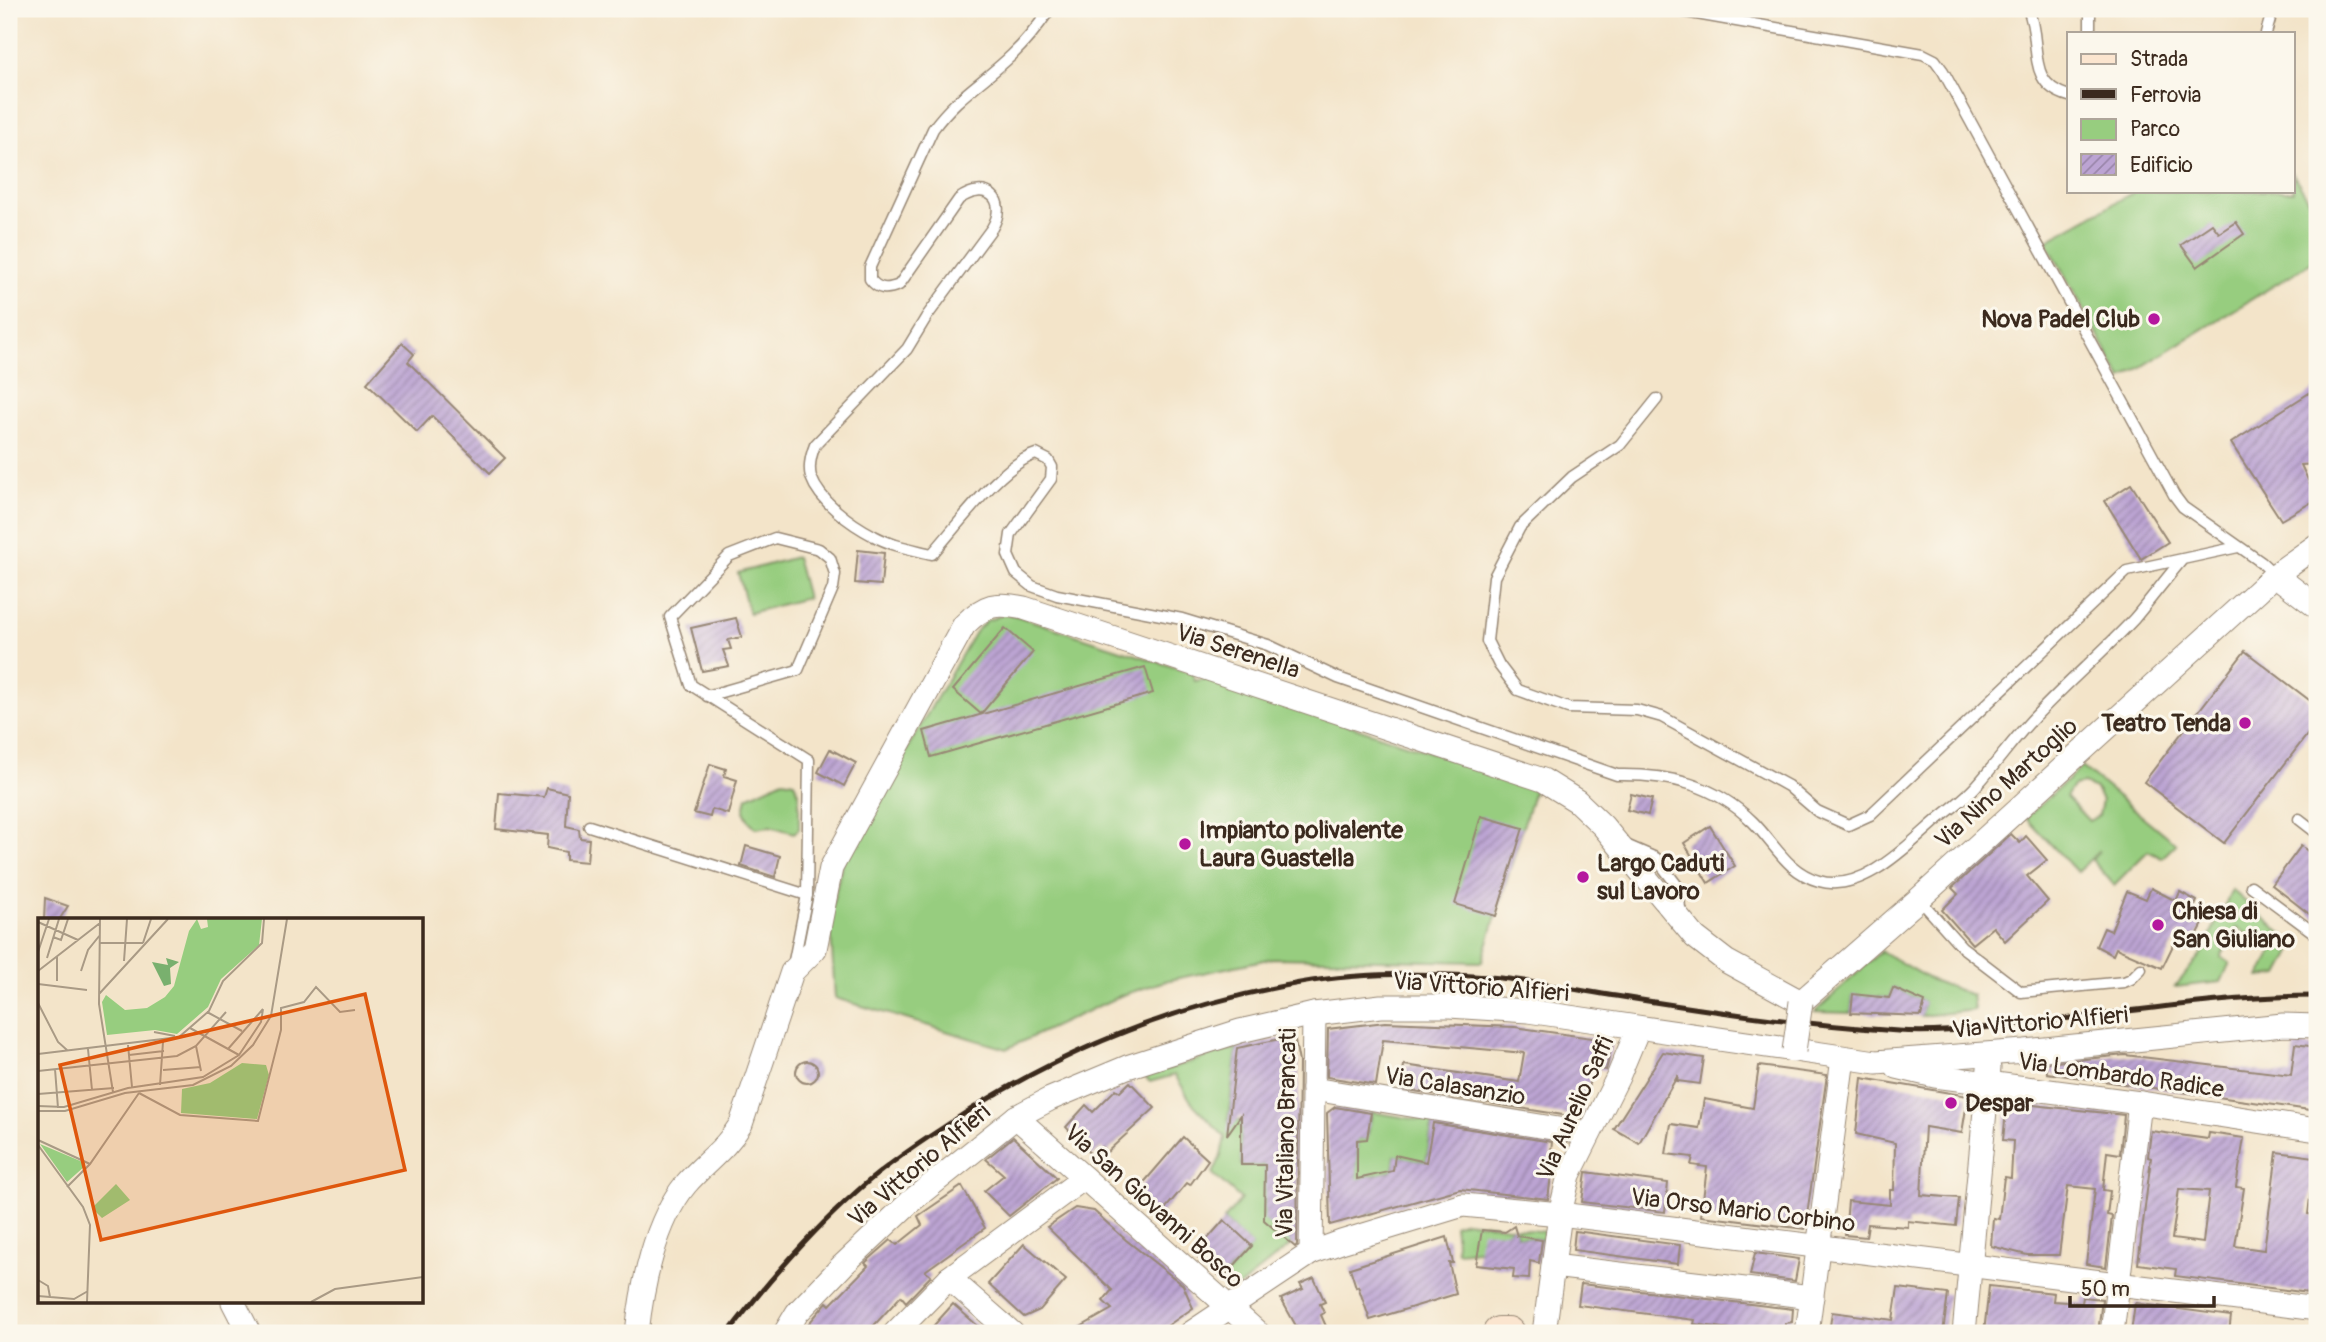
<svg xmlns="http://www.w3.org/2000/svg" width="2326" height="1342" viewBox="0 0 2326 1342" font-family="Pangolin,sans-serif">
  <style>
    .green { fill: #97cd7f; stroke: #697c4e; stroke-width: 2; fill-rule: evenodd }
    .building { fill: url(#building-hatch); fill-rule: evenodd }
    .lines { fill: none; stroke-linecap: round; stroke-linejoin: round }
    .lane-casing { stroke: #978774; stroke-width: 13 }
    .street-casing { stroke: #978774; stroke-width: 25 }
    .secondary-casing { stroke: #978774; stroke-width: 34 }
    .lane { stroke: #fff; stroke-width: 10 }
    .street { stroke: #fff; stroke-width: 23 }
    .secondary { stroke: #fbe5cf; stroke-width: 32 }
    .rail { stroke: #3b2a1e; stroke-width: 5 }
    .street-bridge-casing { stroke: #978774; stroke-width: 25; stroke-linecap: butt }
    .street-bridge { stroke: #fff; stroke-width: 23 }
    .poi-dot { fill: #b5179e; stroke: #fbf7ec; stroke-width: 2.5 }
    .labels { text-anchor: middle; stroke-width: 6; stroke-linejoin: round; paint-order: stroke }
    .poi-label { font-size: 24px; font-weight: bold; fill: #3b2a1e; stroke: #fbf7ec; text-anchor: start }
    .street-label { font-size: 24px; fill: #3b2a1e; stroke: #fbf7ec }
    .inset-road { fill: none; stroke: #a99a85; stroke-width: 2 }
    .view { fill: #df570d; fill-opacity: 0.15; stroke: #df570d; stroke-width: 3.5 }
    .inset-edge { fill: none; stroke: #3b2a1e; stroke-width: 3.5 }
  </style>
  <defs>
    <pattern id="building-hatch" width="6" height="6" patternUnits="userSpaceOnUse" patternTransform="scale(1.75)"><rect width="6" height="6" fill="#bca4d3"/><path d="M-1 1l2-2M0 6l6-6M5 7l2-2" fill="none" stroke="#9a86ab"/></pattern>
  </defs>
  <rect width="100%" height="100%" fill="#fbf7ec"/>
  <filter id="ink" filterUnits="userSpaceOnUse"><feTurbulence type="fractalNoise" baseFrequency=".0143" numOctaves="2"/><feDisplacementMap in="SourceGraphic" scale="14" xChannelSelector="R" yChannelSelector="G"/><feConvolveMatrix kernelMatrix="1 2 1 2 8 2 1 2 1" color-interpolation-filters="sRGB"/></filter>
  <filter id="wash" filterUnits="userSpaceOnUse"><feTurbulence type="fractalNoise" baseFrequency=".00686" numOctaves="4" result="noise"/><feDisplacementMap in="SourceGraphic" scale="28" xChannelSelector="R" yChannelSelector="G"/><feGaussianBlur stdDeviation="1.57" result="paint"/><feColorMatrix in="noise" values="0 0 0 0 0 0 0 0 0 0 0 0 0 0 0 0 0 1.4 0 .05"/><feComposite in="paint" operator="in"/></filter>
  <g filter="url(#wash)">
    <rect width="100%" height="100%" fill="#f3e4c9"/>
    <g class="green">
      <polygon points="2293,174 2317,213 2317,259 2122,379 2046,241 2136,191 2293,191"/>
      <polygon points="796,557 807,598 749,613 738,573"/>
      <polygon points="1002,615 1014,615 1192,673 1195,681 1207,678 1535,787 1482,962 1273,958 1165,981 1120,996 1006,1049 835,998 830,917 843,859 975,632 986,621"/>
      <path d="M2082,767l94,77 -14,14 -14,-7 -34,34 -22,-25 7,-9 -22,21 -51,-54zM2083,784l13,5 6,12 -3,14 -10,6 -23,-24 7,-11z"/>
      <polygon points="783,780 794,782 799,793 799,829 794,833 770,826 756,828 749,821 744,811 747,797"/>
      <polygon points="2232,890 2295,945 2279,975 2260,977 2274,947 2236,928 2221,957 2230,963 2221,982 2175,987 2201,954"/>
      <polygon points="1881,951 1929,979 1972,995 1974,1010 1921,1016 1924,1002 1893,988 1889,998 1853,995 1851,1013 1815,1012"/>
      <polygon points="1237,1048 1228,1120 1263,1123 1241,1136 1241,1165 1265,1165 1292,1244 1235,1290 1223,1278 1251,1246 1224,1220 1241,1199 1213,1174 1221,1156 1225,1137 1192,1103 1175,1075 1150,1082 1144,1076"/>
      <polygon points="1372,1112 1433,1122 1426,1162 1395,1156 1393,1171 1367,1177 1375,1213 1367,1215 1363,1182 1356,1181 1357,1140 1367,1139"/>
      <polygon points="1466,1221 1545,1232 1544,1240 1517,1236 1516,1231 1511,1229 1479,1250 1457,1252 1454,1225"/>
    </g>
    <g id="blocks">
      <g class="building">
        <polygon points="2236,222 2244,234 2197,267 2181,245 2212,224 2219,233"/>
        <polygon points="402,343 414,354 408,362 505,458 490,473 432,416 417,432 367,383"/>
        <polygon points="2317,388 2317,464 2301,465 2317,499 2281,520 2231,443"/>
        <polygon points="2131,484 2168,542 2141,559 2105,501"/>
        <polygon points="858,550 884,553 881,585 855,583"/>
        <polygon points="736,618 742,637 728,640 731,649 723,650 729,666 702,671 691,628"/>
        <polygon points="1005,628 1033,652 981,714 953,690"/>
        <polygon points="2245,651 2317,706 2317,722 2224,843 2144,782"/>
        <polygon points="1145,667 1153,693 931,757 924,731"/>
        <polygon points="830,749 856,763 844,786 818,772"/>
        <polygon points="710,764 726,769 724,776 737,780 728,814 712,809 710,817 694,813"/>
        <polygon points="547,788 568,793 566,826 579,829 580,838 589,839 587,862 566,860 566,852 547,848 548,835 496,829 499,793 544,797"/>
        <polygon points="1631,794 1652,799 1648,815 1627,810"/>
        <polygon points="1481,816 1523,828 1496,916 1455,904"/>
        <polygon points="1710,826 1735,866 1708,883 1684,843"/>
        <polygon points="2011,834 2020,843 2026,836 2047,860 2027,876 2048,901 2005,941 1993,927 1972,944 1942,910 1958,894 1952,888"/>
        <polygon points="746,846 780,856 775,877 741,866"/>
        <polygon points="2301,846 2317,858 2317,920 2272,885"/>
        <polygon points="2151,888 2176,901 2180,892 2197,901 2191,915 2204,922 2194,941 2179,933 2162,968 2116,948 2113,955 2096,946 2104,928 2111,931 2127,891 2146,899"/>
        <polygon points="45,898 68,906 59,920 44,920"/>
        <polygon points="1893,988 1925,1002 1921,1016 1851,1013 1853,994 1889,998"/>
        <polygon points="1385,1022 1515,1027 1613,1041 1606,1070 1592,1068 1582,1118 1401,1089 1404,1065 1519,1082 1524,1053 1383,1040 1376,1085 1327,1077 1328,1029"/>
        <polygon points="1294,1036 1299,1062 1297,1245 1295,1247 1264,1220 1265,1165 1241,1165 1241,1115 1227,1135 1237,1048"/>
        <polygon points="2295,1044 2317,1047 2317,1111 2047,1073 2046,1063 2125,1055 2291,1075"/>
        <polygon points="1663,1052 1704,1058 1700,1084 1677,1081 1678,1075 1639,1143 1614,1129"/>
        <circle cx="807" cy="1072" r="11"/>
        <polygon points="1759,1066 1827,1075 1805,1229 1701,1216 1707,1167 1691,1165 1693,1157 1666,1154 1671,1124 1699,1128 1704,1099 1753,1108"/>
        <polygon points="1862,1078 1968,1096 1962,1133 1925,1127 1921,1195 1959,1198 1956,1226 1908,1221 1908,1227 1868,1224 1866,1237 1845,1235 1848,1201 1890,1205 1890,1190 1894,1190 1895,1143 1856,1134"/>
        <polygon points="1130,1082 1155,1108 1106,1153 1102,1147 1092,1156 1066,1127 1086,1105 1093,1112 1116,1089 1120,1092"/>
        <polygon points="2007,1102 2124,1115 2120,1154 2107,1152 2103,1190 2110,1191 2107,1215 2112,1216 2106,1267 2086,1264 2095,1189 2068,1186 2059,1255 2027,1255 1991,1246 1993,1218 1999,1219 2004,1177 2011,1178 2013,1141 2003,1140"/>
        <polygon points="1335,1107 1371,1113 1367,1139 1357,1140 1357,1179 1393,1171 1395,1155 1426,1162 1433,1123 1552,1142 1549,1168 1552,1168 1548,1199 1460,1189 1330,1225 1327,1113"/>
        <path d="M2151,1131l57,8 1,-6 35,5 -8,49 8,1 -9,58 29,4 13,-98 38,5 -7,57 9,1v79l-142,-18 1,-7 -38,-5 13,-106 -3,-1zM2179,1189l30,2 -6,52 -31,-4z"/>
        <polygon points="1013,1137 1057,1178 1009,1216 984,1191 1004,1175 986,1159"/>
        <polygon points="1183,1137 1208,1160 1190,1185 1187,1183 1159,1216 1134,1194"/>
        <polygon points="1586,1172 1668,1183 1665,1212 1582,1202"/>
        <polygon points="962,1186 985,1228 925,1271 931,1276 906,1302 901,1296 867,1333 809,1333 804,1329 827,1302 830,1305 868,1266 865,1263 891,1240 897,1245 922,1225 918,1216"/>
        <polygon points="1075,1208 1094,1211 1126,1240 1183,1285 1193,1308 1157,1333 1070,1333 1112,1309 1103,1301 1112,1290 1047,1227"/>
        <polygon points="1224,1220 1252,1246 1223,1278 1194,1254"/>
        <polygon points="1514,1226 1517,1236 1542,1240 1539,1263 1530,1261 1529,1279 1513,1278 1514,1269 1476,1265 1482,1230 1505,1232"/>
        <polygon points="1575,1231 1680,1245 1678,1264 1573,1250"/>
        <polygon points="1447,1237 1453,1263 1449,1263 1456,1294 1370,1320 1358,1286 1356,1287 1350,1268"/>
        <polygon points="1024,1244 1066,1280 1040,1310 1024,1317 988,1284"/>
        <polygon points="1755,1253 1799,1259 1795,1281 1750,1275"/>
        <polygon points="1314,1278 1325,1302 1320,1304 1324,1313 1321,1315 1329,1333 1300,1333 1281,1299 1303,1289 1300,1284"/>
        <polygon points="1581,1284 1793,1309 1792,1322 1785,1323 1785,1333 1761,1333 1694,1324 1695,1320 1578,1305"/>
        <polygon points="1989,1286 2054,1293 2053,1301 2082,1303 2083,1297 2102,1299 2098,1333 1984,1333"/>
        <polygon points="1898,1288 1948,1294 1943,1333 1829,1333 1832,1312 1893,1320"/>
        <polygon points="2135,1303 2231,1316 2229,1333 2131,1333"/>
        <polygon points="953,1304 986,1333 927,1333"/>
      </g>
    </g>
  </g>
  <g filter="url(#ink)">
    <use href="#blocks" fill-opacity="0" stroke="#978774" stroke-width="2"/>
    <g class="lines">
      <defs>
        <g id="lane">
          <path d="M1050,9c-11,16 -23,32 -38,46 -28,27 -55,41 -79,74l-63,138v12c8,11 17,11 29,6l60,-86c27,-19 50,0 33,29l-65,88 -20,33 -92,96c-4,10 -7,21 -4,32 9,25 40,47 63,59 18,10 38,13 58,18 25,-28 70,-90 104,-100l12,6 4,7 -1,12 -40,55 -3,21 8,18 16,13 25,9 125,24 86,26 70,33 279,97c52,-1 97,9 136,47 22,22 34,50 66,59 43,13 89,-36 118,-61 13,-11 29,-22 40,-35 18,-20 33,-41 51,-61 34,-37 72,-69 106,-105 16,-19 31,-39 47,-58"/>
          <polyline points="1668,9 1923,54 1935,60 1943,71 2174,495 2183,507 2261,562 2275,575"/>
          <path d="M2028,9c15,35 -4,74 41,87"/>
          <polyline points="2090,33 2090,9"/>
          <polyline points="2266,33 2273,9"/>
          <polyline points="1657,399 1620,445 1572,477 1520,527 1494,577 1487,641 1499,665 1518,690 1568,708 1637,710 1662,717 1788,786 1817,811 1848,825 1870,815 2127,571 2238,547"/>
          <polyline points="707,696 798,670 833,588 835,574 830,558 819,549 775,538 729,556 670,617 691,685 809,760 807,895 793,966"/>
          <polyline points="2299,819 2317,833"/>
          <polyline points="589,826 807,895"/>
          <polyline points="1626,845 1656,858 1679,888 1680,913"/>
          <polyline points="2251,886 2317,935"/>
          <polyline points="1919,899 1962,947 2021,992 2124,982 2131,979 2141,969"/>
        </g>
        <g id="street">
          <polyline points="2275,575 2317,607"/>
          <polyline points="1897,1067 1935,1076 2140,1103 2317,1130"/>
          <polyline points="1313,1089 1589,1134"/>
          <polyline points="1016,1117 1258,1333"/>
          <polyline points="1311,1253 1314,1014"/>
          <polyline points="1553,1266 1812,1297"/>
          <polyline points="949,1278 1012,1333"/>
          <polyline points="233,1302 249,1333"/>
          <path d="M637,1333c5,-47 18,-112 49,-149 19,-22 39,-34 55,-60l51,-152 23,-23 16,-81 133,-243c21,-21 32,-23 60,-17l519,172 34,21 26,25 92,111 31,24 75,41 118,-103 356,-324 42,-30"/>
          <polyline points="785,1333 797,1313 843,1265 911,1201 1016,1117 1050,1099 1127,1067 1240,1031 1314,1014 1381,1006 1449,1006 1528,1011 1876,1062 2025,1051 2283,1025 2317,1026"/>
          <polyline points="895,1333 949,1278 1084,1178"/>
          <polyline points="1191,1333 1311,1253 1341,1242 1463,1205 1560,1214 2317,1309"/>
          <polyline points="1544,1333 1560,1214 1569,1175 1618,1077 1638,1029"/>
          <polyline points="1807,1333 1843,1058"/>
          <polyline points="1964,1333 1989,1068"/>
          <polyline points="2112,1333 2140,1103"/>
        </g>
        <polyline id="secondary" points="1499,1333 1508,1333"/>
      </defs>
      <use href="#lane" class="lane-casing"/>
      <use href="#street" class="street-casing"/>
      <use href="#secondary" class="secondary-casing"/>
      <use href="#lane" class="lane"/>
      <use href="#street" class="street"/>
      <use href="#secondary" class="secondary"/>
      <path class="rail" d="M728,1333c38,-49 80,-98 127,-140 27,-25 58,-46 89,-66 108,-73 229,-122 356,-144 59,-11 130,-10 189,-6 42,3 85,13 127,19 94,15 187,29 282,35 39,3 81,-3 120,-7 99,-10 199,-28 299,-28"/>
      <defs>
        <polyline id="street-bridge" points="1794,1051 1801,1002"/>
      </defs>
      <use href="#street-bridge" class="street-bridge-casing"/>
      <use href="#street-bridge" class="street-bridge"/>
    </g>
  </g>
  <g class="poi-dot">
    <circle cx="2154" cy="319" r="7"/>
    <circle cx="2245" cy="723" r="7"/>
    <circle cx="1185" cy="844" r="7"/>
    <circle cx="1583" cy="877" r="7"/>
    <circle cx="2158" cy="925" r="7"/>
    <circle cx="1951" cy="1103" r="7"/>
  </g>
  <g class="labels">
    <g class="poi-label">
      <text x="2140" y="327" text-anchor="end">Nova Padel Club</text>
      <text x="2231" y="731" text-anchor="end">Teatro Tenda</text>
      <text x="1199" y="838">Impianto polivalente<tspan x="1199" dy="28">Laura Guastella</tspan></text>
      <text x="1597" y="871">Largo Caduti<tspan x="1597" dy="28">sul Lavoro</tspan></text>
      <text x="2172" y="919">Chiesa di<tspan x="2172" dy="28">San Giuliano</tspan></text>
      <text x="1965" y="1111">Despar</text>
    </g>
    <g class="street-label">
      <text transform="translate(1238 651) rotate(18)" y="8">Via Serenella</text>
      <text transform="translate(2006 783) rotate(-42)" y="8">Via Nino Martoglio</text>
      <text transform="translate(1481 987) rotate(4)" y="8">Via Vittorio Alfieri</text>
      <text transform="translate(2040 1022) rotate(-5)" y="8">Via Vittorio Alfieri</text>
      <text transform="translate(2121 1075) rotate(8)" y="8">Via Lombardo Radice</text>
      <text transform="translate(1455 1086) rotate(9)" y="8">Via Calasanzio</text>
      <text transform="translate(1575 1108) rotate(-66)" y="8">Via Aurelio Saffi</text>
      <text transform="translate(1286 1133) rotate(-89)" y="8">Via Vitaliano Brancati</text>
      <text transform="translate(919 1165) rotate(-40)" y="8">Via Vittorio Alfieri</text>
      <text transform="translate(1154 1206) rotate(42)" y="8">Via San Giovanni Bosco</text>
      <text transform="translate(1743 1210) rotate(7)" y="8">Via Orso Mario Corbino</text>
    </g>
  </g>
  <g transform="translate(38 918)">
    <rect width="385" height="385" fill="#f3e4c9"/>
    <path d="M159,1l4,10 7,-2 -1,-8h55l-3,26 -38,34 -13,28 -31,27 -22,-4 -48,5 -5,-33 4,-7 19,15 22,-2 18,-11 9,-11 15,-55zM204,145l24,2 3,10 -12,44 -76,-6 1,-24 28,-6zM2,226l45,19v3l-18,16zM78,266l14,16 -28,18 -10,-10z" fill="#97cd7f"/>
    <path d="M128,40l13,4 -9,6 1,16 -7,2 -12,-24 16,3z" fill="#79b06e"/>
    <path class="inset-road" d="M62,1l-1,85 14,88M0,4l40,18M15,19l8,3 7,-21M61,25h44M105,25l8,-24M0,34l11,-33M19,38v25M9,40l12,-39M86,43l3,-42M0,53l62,-48M43,53l7,-21 12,-15M0,66l49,6M61,76l69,-75M0,85l20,39 9,8M169,94l35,19M152,110l49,27M116,114l21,4M90,127l4,42M158,128l5,25M50,131l4,41M190,131l35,-40M0,136l141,-17 30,-26 14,-30 39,-38 2,-24M91,137l35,-4M17,151l3,39M125,152l38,-3M0,153l139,-15 19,-10 30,-34M122,167l3,-43M101,175l41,22 78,6 23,-91v-22l23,-6 12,-15 24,25 15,-2M0,176l76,-6M0,188l26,1 64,-19 75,-11 36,-22 22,-33 2,-13M0,193h27l60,-18 68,-8 38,-19 22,-21 18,-29 16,-97M0,222l52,24M0,227l45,62 7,18 -3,77M29,269l23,-23 49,-71M0,362l10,6 2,11M0,378l36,3 14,-8M273,384l24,-13 88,-12"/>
    <path class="view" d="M327,76l40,176 -304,70 -41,-175z"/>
    <rect width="385" height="385" class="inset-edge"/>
  </g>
  <rect width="2326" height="1342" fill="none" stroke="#fbf7ec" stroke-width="35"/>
  <rect x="2067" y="32" width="228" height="161" fill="#fbf7ec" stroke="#aea59a" stroke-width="2"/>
  <rect x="2081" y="54" width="35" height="10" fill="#fbe5cf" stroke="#aea59a" stroke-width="2"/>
  <text x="2130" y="66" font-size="21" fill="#3b2a1e">Strada</text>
  <rect x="2081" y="89" width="35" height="10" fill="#3b2a1e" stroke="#aea59a" stroke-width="2"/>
  <text x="2130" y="102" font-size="21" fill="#3b2a1e">Ferrovia</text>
  <rect x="2081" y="119" width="35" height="21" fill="#97cd7f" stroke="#aea59a" stroke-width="2"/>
  <text x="2130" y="136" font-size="21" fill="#3b2a1e">Parco</text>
  <rect x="2081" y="154" width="35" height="21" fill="url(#building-hatch)" stroke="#aea59a" stroke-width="2"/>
  <text x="2130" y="172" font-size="21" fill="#3b2a1e">Edificio</text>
  <path d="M2070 1296v10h144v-10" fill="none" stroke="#3b2a1e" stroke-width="3.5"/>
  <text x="2081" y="1296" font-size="21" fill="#3b2a1e" stroke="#fbf7ec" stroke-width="5" paint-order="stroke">50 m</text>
</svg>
